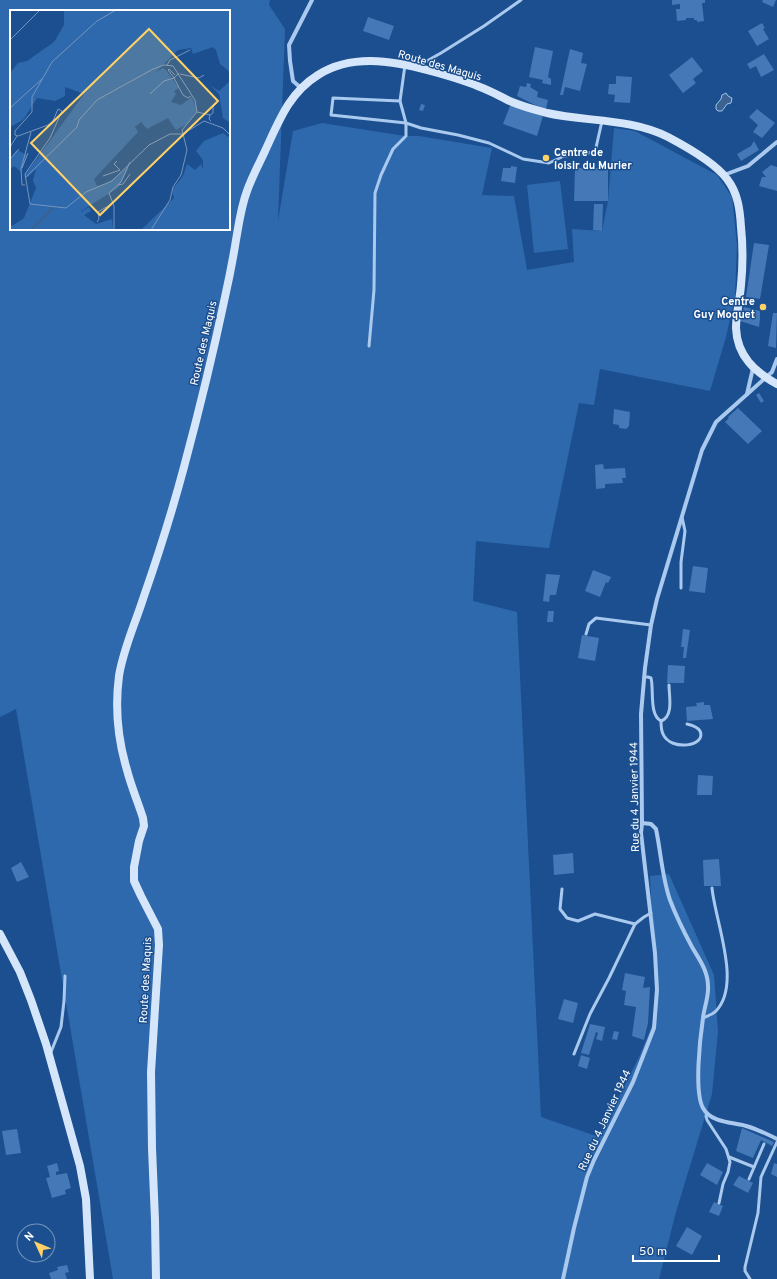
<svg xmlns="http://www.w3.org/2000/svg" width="777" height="1279" viewBox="0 0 777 1279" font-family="Overpass,sans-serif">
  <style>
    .green { fill: #2e69ad; fill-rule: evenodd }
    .water { fill: #3c6290; stroke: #9cc4f0 }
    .building { fill: #4478b7 }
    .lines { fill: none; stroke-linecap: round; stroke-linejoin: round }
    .lane { stroke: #a9c9ee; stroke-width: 3 }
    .street { stroke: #a9c9ee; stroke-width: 4 }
    .secondary { stroke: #d6e6fa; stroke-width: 8 }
    .poi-dot { fill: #ffd166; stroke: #1b4f8f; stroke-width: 1.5 }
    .labels { text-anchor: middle; stroke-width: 3; stroke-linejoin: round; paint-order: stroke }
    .street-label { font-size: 11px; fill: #fff; stroke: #1b4f8f }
    .poi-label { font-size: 11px; font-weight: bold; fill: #fff; stroke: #1b4f8f; text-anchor: start }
    .inset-river { fill: none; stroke: #3c6290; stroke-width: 2 }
    .inset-road { fill: none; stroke: #7695bc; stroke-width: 1 }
    .view { fill: #ffd166; fill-opacity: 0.15; stroke: #ffd166; stroke-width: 2 }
    .inset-edge { fill: none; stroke: #fff; stroke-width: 2 }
  </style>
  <rect width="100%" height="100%" fill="#1b4f8f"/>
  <g class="green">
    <path d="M0,0h270l-1,5 16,24 -7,192 15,-90 29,-8 83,13h14l73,12 -10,47 32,1 13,74 47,-8 -2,-33 30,2 6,-30 6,-73 21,3 82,44 15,22 5,48 -2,52 -9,40 -16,54 -110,-22 -6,36 -15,-2 -30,145 -35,-3 -38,-4 -3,60 44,11 24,505 58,20 40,-80 14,-34 2,-37 -5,-110 19,-2 45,101 4,57 -6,62 -36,118 -17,67h-546l-97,-570 -16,8zM11,11h218v218h-218z"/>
    <polygon points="560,181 568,249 534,253 527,185"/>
  </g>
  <polygon class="water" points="726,93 728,96 732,98 731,103 727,104 722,111 718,111 716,109 716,105 721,99 722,95"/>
  <g class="building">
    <polygon points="672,0 705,0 705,3 702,3 704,21 697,22 697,20 694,20 694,18 686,18 686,20 677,21 676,9 680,9 680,4 672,5"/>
    <polygon points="763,0 776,0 773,7 762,2"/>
    <polygon points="368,17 394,26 389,40 363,31"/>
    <polygon points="762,23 765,28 763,29 769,39 757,46 748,31"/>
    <polygon points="535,47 553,51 548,77 551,79 551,85 542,83 543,80 529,77"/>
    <polygon points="570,49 583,53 581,63 587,64 580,91 565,87 563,95 560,95"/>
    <polygon points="764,54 774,70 761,77 756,66 750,69 747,64"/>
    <polygon points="692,57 703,71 693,79 696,83 683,93 669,75"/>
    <polygon points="616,76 632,77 630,103 614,102 615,95 608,94 609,84 616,84"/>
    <polygon points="527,83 531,84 530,87 538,92 537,97 548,100 546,109 535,105 517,96 520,86 526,87"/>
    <polygon points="511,103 543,116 537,136 503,124"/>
    <polygon points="421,104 425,105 423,111 419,110"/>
    <polygon points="757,109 775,123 762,138 753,132 758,125 749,117"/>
    <polygon points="754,141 759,150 741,161 737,154 751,146"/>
    <polygon points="771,165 777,167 777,191 759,186 762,177 766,177 762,172"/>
    <polygon points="511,166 517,167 515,183 501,181 503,168 511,168"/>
    <polygon points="575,168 608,168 608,201 574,201"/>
    <polygon points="594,204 603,204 602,231 593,230"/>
    <polygon points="754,243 769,245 760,299 746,297"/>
    <polygon points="744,307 760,311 760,319 759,327 740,321"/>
    <polygon points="773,313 777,313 776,348 768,346"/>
    <polygon points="759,393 764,401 761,403 756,395"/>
    <polygon points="738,408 762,431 748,444 725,422 729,418 728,417"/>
    <polygon points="614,409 630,412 629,426 626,429 619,428 619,425 613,424"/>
    <polygon points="603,464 604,469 625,468 626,478 622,478 623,483 605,484 605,488 596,489 595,465"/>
    <polygon points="693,566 708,568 705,593 689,591"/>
    <polygon points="593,570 611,577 608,583 606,582 600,597 585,591"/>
    <polygon points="546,574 560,575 556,595 550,595 549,602 543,601"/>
    <polygon points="548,611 554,611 553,622 547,622"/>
    <polygon points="683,629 690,630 686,658 683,658 684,647 681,647"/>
    <polygon points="582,635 599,638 595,661 578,658"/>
    <polygon points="668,665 685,666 684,683 667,683"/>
    <polygon points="704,702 704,705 710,705 713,719 687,721 686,707 697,706 696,703"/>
    <polygon points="698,775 713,776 712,795 697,795"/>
    <polygon points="573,853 574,873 554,875 553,855"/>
    <polygon points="719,859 721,886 704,886 703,860"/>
    <polygon points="21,862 29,877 17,882 11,868"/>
    <polygon points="625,973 645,977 643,988 650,987 648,1023 644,1040 632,1036 636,1007 624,1005 626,991 622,990"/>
    <polygon points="564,999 578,1003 573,1023 558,1019"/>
    <polygon points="590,1024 605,1027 602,1041 596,1039 598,1033 596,1032 589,1055 581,1053"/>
    <polygon points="614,1031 619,1032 617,1040 612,1039"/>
    <polygon points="581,1055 590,1058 587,1069 578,1066"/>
    <polygon points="742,1128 774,1142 772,1146 761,1140 753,1158 736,1151"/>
    <polygon points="17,1129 21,1153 6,1155 2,1131"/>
    <polygon points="57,1163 59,1171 56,1172 56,1175 67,1173 71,1188 65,1190 66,1194 52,1198 46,1178 50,1177 47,1166"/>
    <polygon points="707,1163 723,1172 717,1185 700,1175"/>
    <polygon points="774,1163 777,1164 777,1177 771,1174"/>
    <polygon points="739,1176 753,1183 748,1193 733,1185"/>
    <polygon points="714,1202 723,1206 719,1216 709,1212"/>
    <polygon points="687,1227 702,1236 692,1255 676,1246"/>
    <polygon points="67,1265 69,1272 65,1273 67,1279 51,1279 49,1273 58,1270 57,1267"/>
  </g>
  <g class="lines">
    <g class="lane">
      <polyline points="418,66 441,53 484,26 521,0"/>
      <polyline points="400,101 333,98 331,115 406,123 400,101 405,65"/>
      <polyline points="369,346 374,290 375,193 381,175 393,149 406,136 406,123 421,128 458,135 489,143 523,159 549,163 564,156 595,152 602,121"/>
      <polyline points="681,588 681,562 685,531 682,517"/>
      <polyline points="586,634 589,624 596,618 651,625"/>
      <path d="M644,677h4l3,1c3,12 -2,37 10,43 13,-5 8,-25 8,-36"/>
      <path d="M661,721c0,4 0,9 2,13 8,18 44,12 37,-3 -2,-4 -9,-6 -13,-7"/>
      <polyline points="562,889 560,909 567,918 578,921 595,914 635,924 644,917 651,913"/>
      <path d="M703,1018c4,-2 9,-3 13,-7 26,-27 -1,-90 -4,-123"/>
      <polyline points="51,1052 61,1027 64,1001 65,976"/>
      <polyline points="574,1054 590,1014 609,978 635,924"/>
      <polyline points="707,1113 706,1116 707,1120 726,1149 730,1162 728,1172 723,1184 719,1203"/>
      <polyline points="729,1157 754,1167"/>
      <polyline points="749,1179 764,1144"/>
      <polyline points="750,1279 745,1271 745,1267 758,1213 761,1177 777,1142"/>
    </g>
    <g class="street">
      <polyline points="301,88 293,81 290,61 289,45 312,0"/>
      <polyline points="724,175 748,166 777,142"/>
      <polyline points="747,394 753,368"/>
      <path d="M642,823l9,1 5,5c5,24 6,48 14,71 6,16 14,32 22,47 7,12 16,24 16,39 1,10 -4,22 -5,32 -3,20 -9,74 0,90 8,15 29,14 43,18 11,3 21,8 31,13"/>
      <polyline points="563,1279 574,1228 587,1177 594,1160 633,1082 654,1028 657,990 655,953 641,833 642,823 641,714 645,668 651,625 657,599 702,450 716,422 772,372 777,359"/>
    </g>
    <g class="secondary">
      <polyline points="0,934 20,972 31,1000 46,1044 80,1166 86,1199 90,1279"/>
      <path d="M156,1279l-1,-59 -3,-72 -1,-76 8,-127 -1,-16 -17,-33 -7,-15v-14l5,-26 5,-15 -1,-8c-5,-16 -12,-32 -16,-48 -9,-30 -12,-64 -8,-94 4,-26 16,-52 24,-77 15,-43 29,-87 41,-132 15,-56 29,-113 41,-170 4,-18 8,-38 11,-57 3,-17 5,-33 11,-49 5,-14 12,-27 18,-40 14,-30 24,-58 53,-76 36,-23 82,-13 120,-2 14,4 28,8 42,14 11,4 21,10 32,15 12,5 24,8 35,11 40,9 83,5 121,24 17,9 48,27 59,42 11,14 13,31 14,48 2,19 2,38 0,58 -1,14 -5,29 -5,43 1,28 19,44 41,56"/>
    </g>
  </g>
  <g class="poi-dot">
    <circle cx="546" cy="158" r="4"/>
    <circle cx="763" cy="307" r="4"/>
  </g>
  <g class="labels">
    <g class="street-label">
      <text transform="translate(440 65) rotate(16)" y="4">Route des Maquis</text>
      <text transform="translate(203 343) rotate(-77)" y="4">Route des Maquis</text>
      <text transform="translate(634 797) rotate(-91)" y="4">Rue du 4 Janvier 1944</text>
      <text transform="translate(145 980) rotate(-87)" y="4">Route des Maquis</text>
      <text transform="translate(604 1120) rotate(-65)" y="4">Rue du 4 Janvier 1944</text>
    </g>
    <g class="poi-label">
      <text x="554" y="156">Centre de<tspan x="554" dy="13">loisir du Murier</tspan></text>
      <text x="755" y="305" text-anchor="end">Centre<tspan x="755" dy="13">Guy Moquet</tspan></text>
    </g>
  </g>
  <g transform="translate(10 10)">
    <rect width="220" height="220" fill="#1b4f8f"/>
    <path d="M54,0h166v62l-10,-8 -4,-14 -3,-3 -20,7 -2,-6 -13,2 -22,22 7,-4 3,2 13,18 -5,3 2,3 -5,8 10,3 11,-8 5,14 -10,13 -11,6 -8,-12 -21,11 -6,-7 -6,5 3,5 -44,47 3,7 11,-3 18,-15 2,1 -10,19 -37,23 2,2 -1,-2 7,-4 2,4 -7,4 12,9 16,-5 1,11h-103v-7l2,3 12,-8 12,-30 -3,-8 3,-11 -8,8 -3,-2 59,-81 -19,-7v9l-10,5 -18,-3 -14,22 -13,7v-54l8,-10 9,-2 27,-19 10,-17zM220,71v40l-1,1 -6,-4 -4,-24 -9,-9 9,6zM213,123l7,5v92h-89l33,-32 -2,-8 11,-14 4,-12 8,6 6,-6 2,5v-9l-7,-9 8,-10zM7,140l10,5 -6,17 -7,-6 -4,3v-10z" fill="#2e69ad"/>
    <path class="inset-river" d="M21,220l23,-23"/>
    <path class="inset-road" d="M106,0l-19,11 -45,41 -20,35v15l-17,19v4l3,1 30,-11 5,-4 5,-12 4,2 -12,27 -25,36 5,30 36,4 20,-16 26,-11 37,-36 21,-11h13l21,-13 19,7 7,7M0,30l30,-30M157,55l3,-5 20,-10M170,64l19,4 5,-3M165,65l-6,-6 -1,1 6,8 5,-5M140,84l14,-13 10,-3 9,17 5,3 3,-2M0,98l33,-30M187,102l13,3 -1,4 2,2M200,105l3,-2v-6l4,-4M0,137l7,-11M0,149l9,-10M107,151l-3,3 6,6M12,158l6,-15M93,166l17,-6M15,168l52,-51 2,-7 18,-20 56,-31 11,-4 9,1 22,34 2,12 -15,18 5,20 -6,25 -8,12 -3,13 -19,30M15,175h-3l-1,-16 10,-37M108,175l5,-1 7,-10M87,212l2,-3 -1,-7 15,-9M104,220v-24l-5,-13 12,-11 9,-20"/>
    <path class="view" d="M139,19l69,72 -118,114 -69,-72z"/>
    <rect width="220" height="220" class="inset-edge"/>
  </g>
  <g transform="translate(36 1243) rotate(314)"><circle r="19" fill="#1b4f8f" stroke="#7695bc"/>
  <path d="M0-3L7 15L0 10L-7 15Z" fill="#ffd166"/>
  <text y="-6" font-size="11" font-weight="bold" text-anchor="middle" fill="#ffffff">N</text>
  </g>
  <path d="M633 1255v6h86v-6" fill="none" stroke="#ffffff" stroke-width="2"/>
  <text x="639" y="1255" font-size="12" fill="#ffffff" stroke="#1b4f8f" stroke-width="3" paint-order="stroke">50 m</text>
</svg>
